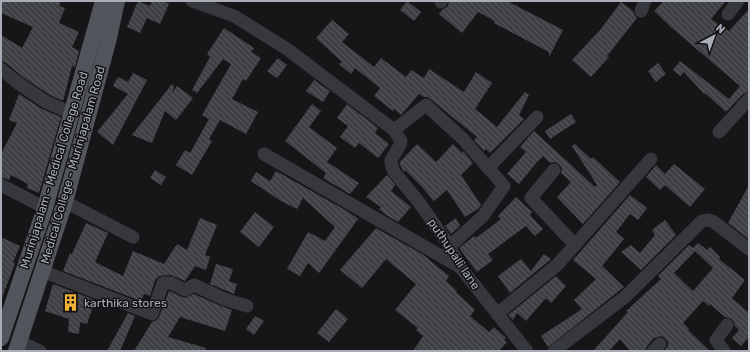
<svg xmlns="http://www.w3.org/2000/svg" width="750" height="352" viewBox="0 0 750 352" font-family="Rubik,sans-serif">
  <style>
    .building { fill: url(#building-back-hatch); fill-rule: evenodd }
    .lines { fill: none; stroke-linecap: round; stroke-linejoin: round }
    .minor { stroke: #37383d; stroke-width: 13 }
    .major { stroke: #53555c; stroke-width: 16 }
    .labels { text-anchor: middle; stroke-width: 3; stroke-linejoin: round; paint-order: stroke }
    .street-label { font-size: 12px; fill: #a8adb8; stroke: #111113 }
    .poi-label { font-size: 12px; fill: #a8adb8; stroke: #111113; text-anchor: start }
  </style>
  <defs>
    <pattern id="building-back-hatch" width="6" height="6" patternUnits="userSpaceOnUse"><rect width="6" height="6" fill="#404145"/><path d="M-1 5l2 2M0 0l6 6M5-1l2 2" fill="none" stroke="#595a5e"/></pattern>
  </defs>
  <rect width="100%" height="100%" fill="#161618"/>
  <g class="building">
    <polygon points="1,1 61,1 59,6 65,8 59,23 79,32 72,47 79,51 75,67 72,66 63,101 50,95 23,77 6,63 1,61 1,35 22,48 33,27 1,13"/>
    <polygon points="138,1 150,6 152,1 162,1 169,4 160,24 147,18 140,33 127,27"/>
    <polygon points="407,1 421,12 414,21 400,10"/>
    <polygon points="449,1 507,1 563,30 549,57 549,52 494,23 495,21 478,12 462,33 439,14 442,10 448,6"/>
    <polygon points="664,1 726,1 711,19 729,31 749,9 749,91 743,94 726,112 705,93 704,94 684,72 680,76 673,70 680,61 729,99 740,86 672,28 654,11"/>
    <polygon points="621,2 633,11 635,16 637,18 607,56 609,57 591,77 572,60 601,29"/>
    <polygon points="332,20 349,34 342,42 374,67 381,58 406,77 411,70 424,78 429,69 464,92 476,72 492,83 475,109 497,127 525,92 529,95 519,115 524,119 490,153 486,149 484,151 474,140 477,137 428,97 424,97 419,94 401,115 394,109 393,111 374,96 380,88 355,68 351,74 339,64 342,62 316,38"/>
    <polygon points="224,28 254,48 251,52 261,58 246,81 243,79 232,99 258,112 246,134 220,120 209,139 212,141 192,175 176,165 185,150 190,153 209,119 202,115 231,64 223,59 197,93 192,90 210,57 207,54"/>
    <polygon points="278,58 287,65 277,78 267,71"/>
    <polygon points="658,63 666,74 656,82 648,71"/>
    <polygon points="133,73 147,80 113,145 97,132 128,94 113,86 118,77 128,82"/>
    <polygon points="314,80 330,91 323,102 306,91"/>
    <polygon points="172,84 174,86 172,93 177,86 193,98 176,120 165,111 152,143 132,135"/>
    <polygon points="19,94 42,109 61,117 39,193 27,188 28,184 11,175 9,180 1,177 1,154 17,123 9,120"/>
    <polygon points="312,104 321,111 309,127 337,148 327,162 359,183 350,194 323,178 326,173 285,141"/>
    <polygon points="347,104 378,128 375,133 389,144 378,158 359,143 355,148 340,137 348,126 337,118"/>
    <polygon points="571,114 576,122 550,139 545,131"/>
    <polygon points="534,131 595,187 597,185 572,146 575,144 591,159 593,157 620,182 583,224 557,197 571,182 561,173 562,168 559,164 555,162 550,163 543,156 537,162 519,184 507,174 526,152 520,147"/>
    <polygon points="417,144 436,162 453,144 462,153 463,151 473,163 461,175 481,205 478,209 465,217 447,190 434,201 421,186 405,170 404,172 399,163"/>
    <polygon points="674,164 705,189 690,207 665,185 660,190 646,177 656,165 665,174"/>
    <polygon points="155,170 166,177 161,185 150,178"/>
    <polygon points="276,171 347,211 358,219 319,273 308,263 300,276 287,269 308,232 325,241 335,227 303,198 297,209 281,201 251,181 256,172 270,181"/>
    <polygon points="387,175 395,185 391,191 411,207 398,222 386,215 379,209 381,207 366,197"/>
    <polygon points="749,185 749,239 728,223"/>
    <polygon points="630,195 647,208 638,220 630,214 616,232 624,239 602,266 624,287 548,347 541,336 582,309 574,300 596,279 573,260"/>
    <polygon points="516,197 532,212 530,215 543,229 535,236 526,226 488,254 493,260 477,272 459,248 474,236 476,238 501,219 498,216"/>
    <polygon points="255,212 274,227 259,247 240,232"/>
    <polygon points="200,218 217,225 205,255 210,257 206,270 195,266 185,281 171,275 159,276 155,280 150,296 144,294 141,301 63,271 70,253 72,254 86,223 108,233 95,262 123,276 133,251 164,264 177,244 187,250"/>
    <polygon points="456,218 460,226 451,234 445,226"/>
    <polygon points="665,220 676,235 641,270 621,252 631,245 640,253 655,235 652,230"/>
    <polygon points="376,228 422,254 449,276 446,281 457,291 456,292 475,310 470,316 489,332 494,327 506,338 504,340 507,342 499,351 413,351 423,336 416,330 418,328 395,310 416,284 386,259 362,288 340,270"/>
    <polygon points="1,237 20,246 13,262 15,263 2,298 1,298"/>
    <path d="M698,243l9,7 3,-3 10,10 -1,2 26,21 -13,18 17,15v26l-1,-1 -7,8 -9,-8 7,-8 -4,-4 -1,-4 -2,-3 -7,-2 -15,-13 -1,2 -6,-5 -20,22 6,6 -1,1 22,21h-46l4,-5v-4l-3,-4 -3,-2 -8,2 -7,8 -2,5h-15l-10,-12 -11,12h-16l35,-39 -2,-1 35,-32 -3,-3 31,-31 4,3zM695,251l18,17 -20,23 -19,-18z"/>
    <polygon points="544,254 551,259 510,293 498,276 521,259 531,271"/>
    <polygon points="216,264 233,269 229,281 237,284 234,294 210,284"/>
    <polygon points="556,276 566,286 551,303 546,298 526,321 517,313 513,320 508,315"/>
    <polygon points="53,284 95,300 87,324 80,322 79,334 68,332 69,319 45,311"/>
    <polygon points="169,291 185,298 194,294 221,306 232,310 225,331 180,317 168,337 206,348 205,351 134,351 152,322 157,320 159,317"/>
    <polygon points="336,309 348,319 329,342 317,333"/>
    <polygon points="128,313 135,316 120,351 107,351"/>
    <polygon points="255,316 264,321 254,335 246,329"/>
  </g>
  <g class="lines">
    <g class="minor">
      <polyline points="192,1 234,16 287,49 394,130 401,141 400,145 391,160 391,164 394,172 418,201 447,242 460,267 527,351"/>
      <polyline points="441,2 441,1"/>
      <polyline points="641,11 645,1"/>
      <polyline points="728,14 738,1"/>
      <polyline points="1,69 18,83 46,102 71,113"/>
      <polyline points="394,130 426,105 463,139 504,186 483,216 449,247"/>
      <polyline points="719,132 749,99"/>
      <polyline points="264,154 460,267"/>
      <polyline points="488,168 537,117"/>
      <polyline points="554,170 531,198 575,245"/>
      <polyline points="1,185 45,208"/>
      <polyline points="65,202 133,237"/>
      <polyline points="42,271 152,314 163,283 171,283 185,290 194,285 224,299 247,306"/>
      <polyline points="497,314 557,265 651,159"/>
      <polyline points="19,341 40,351"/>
      <polyline points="554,351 625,297 702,221 708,220 714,222 749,249"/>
      <polyline points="653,351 660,344"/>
      <polyline points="724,351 716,340 727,325"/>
    </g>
    <g class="major">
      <polyline points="1,338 45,208 103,1"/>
      <polyline points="16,351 65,202 108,42 117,1"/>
    </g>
  </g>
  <defs>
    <symbol id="building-bare" viewBox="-9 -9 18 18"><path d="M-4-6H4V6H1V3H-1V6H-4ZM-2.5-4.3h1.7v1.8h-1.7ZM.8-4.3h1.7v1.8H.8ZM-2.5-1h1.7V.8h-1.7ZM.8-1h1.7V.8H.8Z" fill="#f2b134" stroke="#111113" stroke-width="2.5" paint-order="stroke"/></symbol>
  </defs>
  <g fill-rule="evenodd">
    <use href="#building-bare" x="58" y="290" width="25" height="25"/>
  </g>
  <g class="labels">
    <g class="street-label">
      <text transform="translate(73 165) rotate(-74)" y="4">Medical College - Murinjapalam Road</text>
      <text transform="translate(54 170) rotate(-73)" y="4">Murinjapalam - Medical College Road</text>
      <text transform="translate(454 254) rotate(56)" y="4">puthupalli lane</text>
    </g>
    <g class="poi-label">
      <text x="84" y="307">karthika stores</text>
    </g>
  </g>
  <rect width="750" height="352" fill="none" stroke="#a8adb8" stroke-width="4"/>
  <g transform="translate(714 36) rotate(41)" stroke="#111113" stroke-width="3" paint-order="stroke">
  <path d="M0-3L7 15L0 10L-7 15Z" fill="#a8adb8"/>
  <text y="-6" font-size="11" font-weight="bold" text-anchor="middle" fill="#a8adb8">N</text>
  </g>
</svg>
